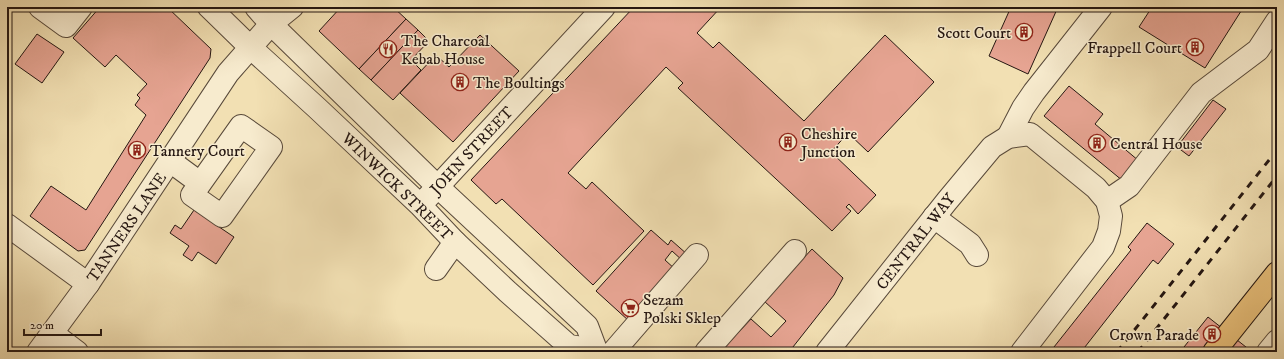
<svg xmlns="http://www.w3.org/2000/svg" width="1284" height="359" viewBox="0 0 1284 359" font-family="'IM FELL DW Pica',serif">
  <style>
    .building { fill: #e6a492; stroke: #251712 }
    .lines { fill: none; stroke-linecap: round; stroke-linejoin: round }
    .minor-casing { stroke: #58493a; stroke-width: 24 }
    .highway-casing { stroke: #251712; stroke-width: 24 }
    .minor { stroke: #f7ebce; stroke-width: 22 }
    .highway { stroke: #e9c07a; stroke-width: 22 }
    .rail { stroke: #251712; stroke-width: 3; stroke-dasharray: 7 7; stroke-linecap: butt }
    .labels { text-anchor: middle; stroke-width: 3; stroke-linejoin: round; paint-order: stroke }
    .poi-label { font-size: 16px; fill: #251712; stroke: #f7ebce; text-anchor: start }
    .street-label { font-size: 16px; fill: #251712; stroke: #f7ebce }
  </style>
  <rect width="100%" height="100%" fill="#f2e0b3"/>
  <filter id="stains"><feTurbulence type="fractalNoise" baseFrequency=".005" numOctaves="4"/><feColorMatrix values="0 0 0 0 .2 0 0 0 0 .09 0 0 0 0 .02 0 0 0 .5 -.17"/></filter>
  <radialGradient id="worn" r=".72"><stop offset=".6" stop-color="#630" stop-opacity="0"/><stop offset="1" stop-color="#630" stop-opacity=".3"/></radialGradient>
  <g class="building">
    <polygon points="100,7 167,7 211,49 210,58 85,250 78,251 30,216 51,186 86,210 146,115 135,105 140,98 137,95 147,84 116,55 105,67 73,38"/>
    <polygon points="341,7 393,7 406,19 359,69 319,31"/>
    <polygon points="634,7 721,7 697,33 713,48 719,42 804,121 885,35 934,82 868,152 848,133 831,152 876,195 858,214 849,204 846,207 851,211 832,231 678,88 683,83 666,67 568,173 586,189 592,182 644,231 593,285 502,199 496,204 471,180"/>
    <polygon points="1011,7 1058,7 1028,74 989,56"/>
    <polygon points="1152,7 1241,7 1243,8 1205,68 1139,27"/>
    <polygon points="406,19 418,30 371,80 359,69"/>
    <polygon points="418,30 429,41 411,60 421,70 393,100 371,80"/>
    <polygon points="37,34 64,52 42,83 15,64"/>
    <polygon points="480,35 519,71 453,142 400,93 436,55 449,67"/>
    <polygon points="1069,86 1103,114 1095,124 1139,161 1123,181 1044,116"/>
    <polygon points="1213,100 1226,109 1189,156 1177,147"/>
    <polygon points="194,210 234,237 216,264 198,252 192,261 183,255 189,246 170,233 175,225 181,229"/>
    <polygon points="1147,223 1174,244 1158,264 1153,260 1081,352 1050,352 1131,250 1128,247"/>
    <polygon points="651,230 668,245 671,240 688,255 683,261 672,251 665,260 676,270 629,321 596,291"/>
    <polygon points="812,249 843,278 834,295 789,352 720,352 751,319 771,337 786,321 764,301"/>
    <polygon points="1208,317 1251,351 1250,352 1180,352"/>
  </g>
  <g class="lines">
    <defs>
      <g id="minor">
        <polyline points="40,7 66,26 81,7"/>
        <polyline points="209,7 250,47 317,108 420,205 455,242 508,292 569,346 596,350 598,352"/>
        <polyline points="256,7 271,24 437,186 587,326 596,350"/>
        <polygon points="241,126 271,147 222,216 192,195"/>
        <polyline points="1008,137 1023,108 1034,92 1101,7"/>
        <polyline points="170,161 200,183"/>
        <polyline points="428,197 604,7"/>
        <polyline points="1107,201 1129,186 1201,93 1258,50 1277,21"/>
        <polyline points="934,217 970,244 977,255"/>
        <polyline points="7,225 88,284"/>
        <polyline points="436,269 455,242"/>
        <polyline points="52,333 77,352"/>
        <polyline points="38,352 88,284 228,73 271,24 292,7"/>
        <polyline points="613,352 697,255"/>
        <polyline points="706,352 795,251"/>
        <polyline points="827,352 947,201 992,147 1008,137 1030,134 1096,188 1107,201 1111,216 1109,231 1103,247 1022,352"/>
        <polyline points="1268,352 1277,341"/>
      </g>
      <polyline id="highway" points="1214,352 1277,273"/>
    </defs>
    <use href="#minor" class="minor-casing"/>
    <use href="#highway" class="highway-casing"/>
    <use href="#minor" class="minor"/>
    <use href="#highway" class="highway"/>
    <g class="rail">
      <polyline points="1117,352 1277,150"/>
      <polyline points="1138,352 1277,176"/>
    </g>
  </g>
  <defs>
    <symbol id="building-ring" viewBox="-11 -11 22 22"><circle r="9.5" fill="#f7ebce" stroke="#8f2418" stroke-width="1.5"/><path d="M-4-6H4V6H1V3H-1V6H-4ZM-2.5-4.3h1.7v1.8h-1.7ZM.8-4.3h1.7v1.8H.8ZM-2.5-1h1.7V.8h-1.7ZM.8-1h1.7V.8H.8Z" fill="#8f2418"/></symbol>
    <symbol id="restaurant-ring" viewBox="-11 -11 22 22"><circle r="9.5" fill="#f7ebce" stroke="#8f2418" stroke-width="1.5"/><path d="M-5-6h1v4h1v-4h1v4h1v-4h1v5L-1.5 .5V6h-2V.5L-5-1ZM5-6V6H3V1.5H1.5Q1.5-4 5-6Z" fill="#8f2418"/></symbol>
    <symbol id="supermarket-ring" viewBox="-11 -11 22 22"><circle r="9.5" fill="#f7ebce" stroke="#8f2418" stroke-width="1.5"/><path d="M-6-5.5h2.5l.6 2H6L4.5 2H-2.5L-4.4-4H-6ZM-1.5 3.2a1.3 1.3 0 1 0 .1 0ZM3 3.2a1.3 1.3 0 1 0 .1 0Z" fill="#8f2418"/></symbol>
  </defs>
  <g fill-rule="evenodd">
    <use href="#building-ring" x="1014" y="22" width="20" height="20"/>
    <use href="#building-ring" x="1185" y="37" width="20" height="20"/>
    <use href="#restaurant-ring" x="378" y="39" width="20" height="20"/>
    <use href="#building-ring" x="450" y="72" width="20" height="20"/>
    <use href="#building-ring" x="778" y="132" width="20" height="20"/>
    <use href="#building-ring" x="1087" y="133" width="20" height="20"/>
    <use href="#building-ring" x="127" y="140" width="20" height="20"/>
    <use href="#supermarket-ring" x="620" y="298" width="20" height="20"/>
    <use href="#building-ring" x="1202" y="324" width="20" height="20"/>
  </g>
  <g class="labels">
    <g class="poi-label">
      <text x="1011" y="38" text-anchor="end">Scott Court</text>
      <text x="401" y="46">The Charcoal<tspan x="401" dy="18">Kebab House</tspan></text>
      <text x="1182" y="53" text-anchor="end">Frappell Court</text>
      <text x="473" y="88">The Boultings</text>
      <text x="801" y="139">Cheshire<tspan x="801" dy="18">Junction</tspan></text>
      <text x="1110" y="149">Central House</text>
      <text x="150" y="156">Tannery Court</text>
      <text x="643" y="305">Sezam<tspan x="643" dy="18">Polski Sklep</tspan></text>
      <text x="1199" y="340" text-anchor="end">Crown Parade</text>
    </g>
    <g class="street-label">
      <text transform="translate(471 150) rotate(-47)" y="6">JOHN STREET</text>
      <text transform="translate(398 186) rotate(44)" y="6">WINWICK STREET</text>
      <text transform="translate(126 227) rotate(-56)" y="6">TANNERS LANE</text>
      <text transform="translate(915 241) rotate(-52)" y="6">CENTRAL WAY</text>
    </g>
  </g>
  <rect width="1284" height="359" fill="none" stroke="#f2e0b3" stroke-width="24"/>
  <rect x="8" y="8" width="1268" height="343" fill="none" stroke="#251712" stroke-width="2"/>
  <rect x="12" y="12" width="1260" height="335" fill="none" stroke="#251712"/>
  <path d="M24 329v6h77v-6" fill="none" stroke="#251712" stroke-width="2"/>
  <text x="30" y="329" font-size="12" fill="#251712" stroke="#f7ebce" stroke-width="3" paint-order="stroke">20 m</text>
  <rect width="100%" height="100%" filter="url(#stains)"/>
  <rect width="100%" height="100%" fill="url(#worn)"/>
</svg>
